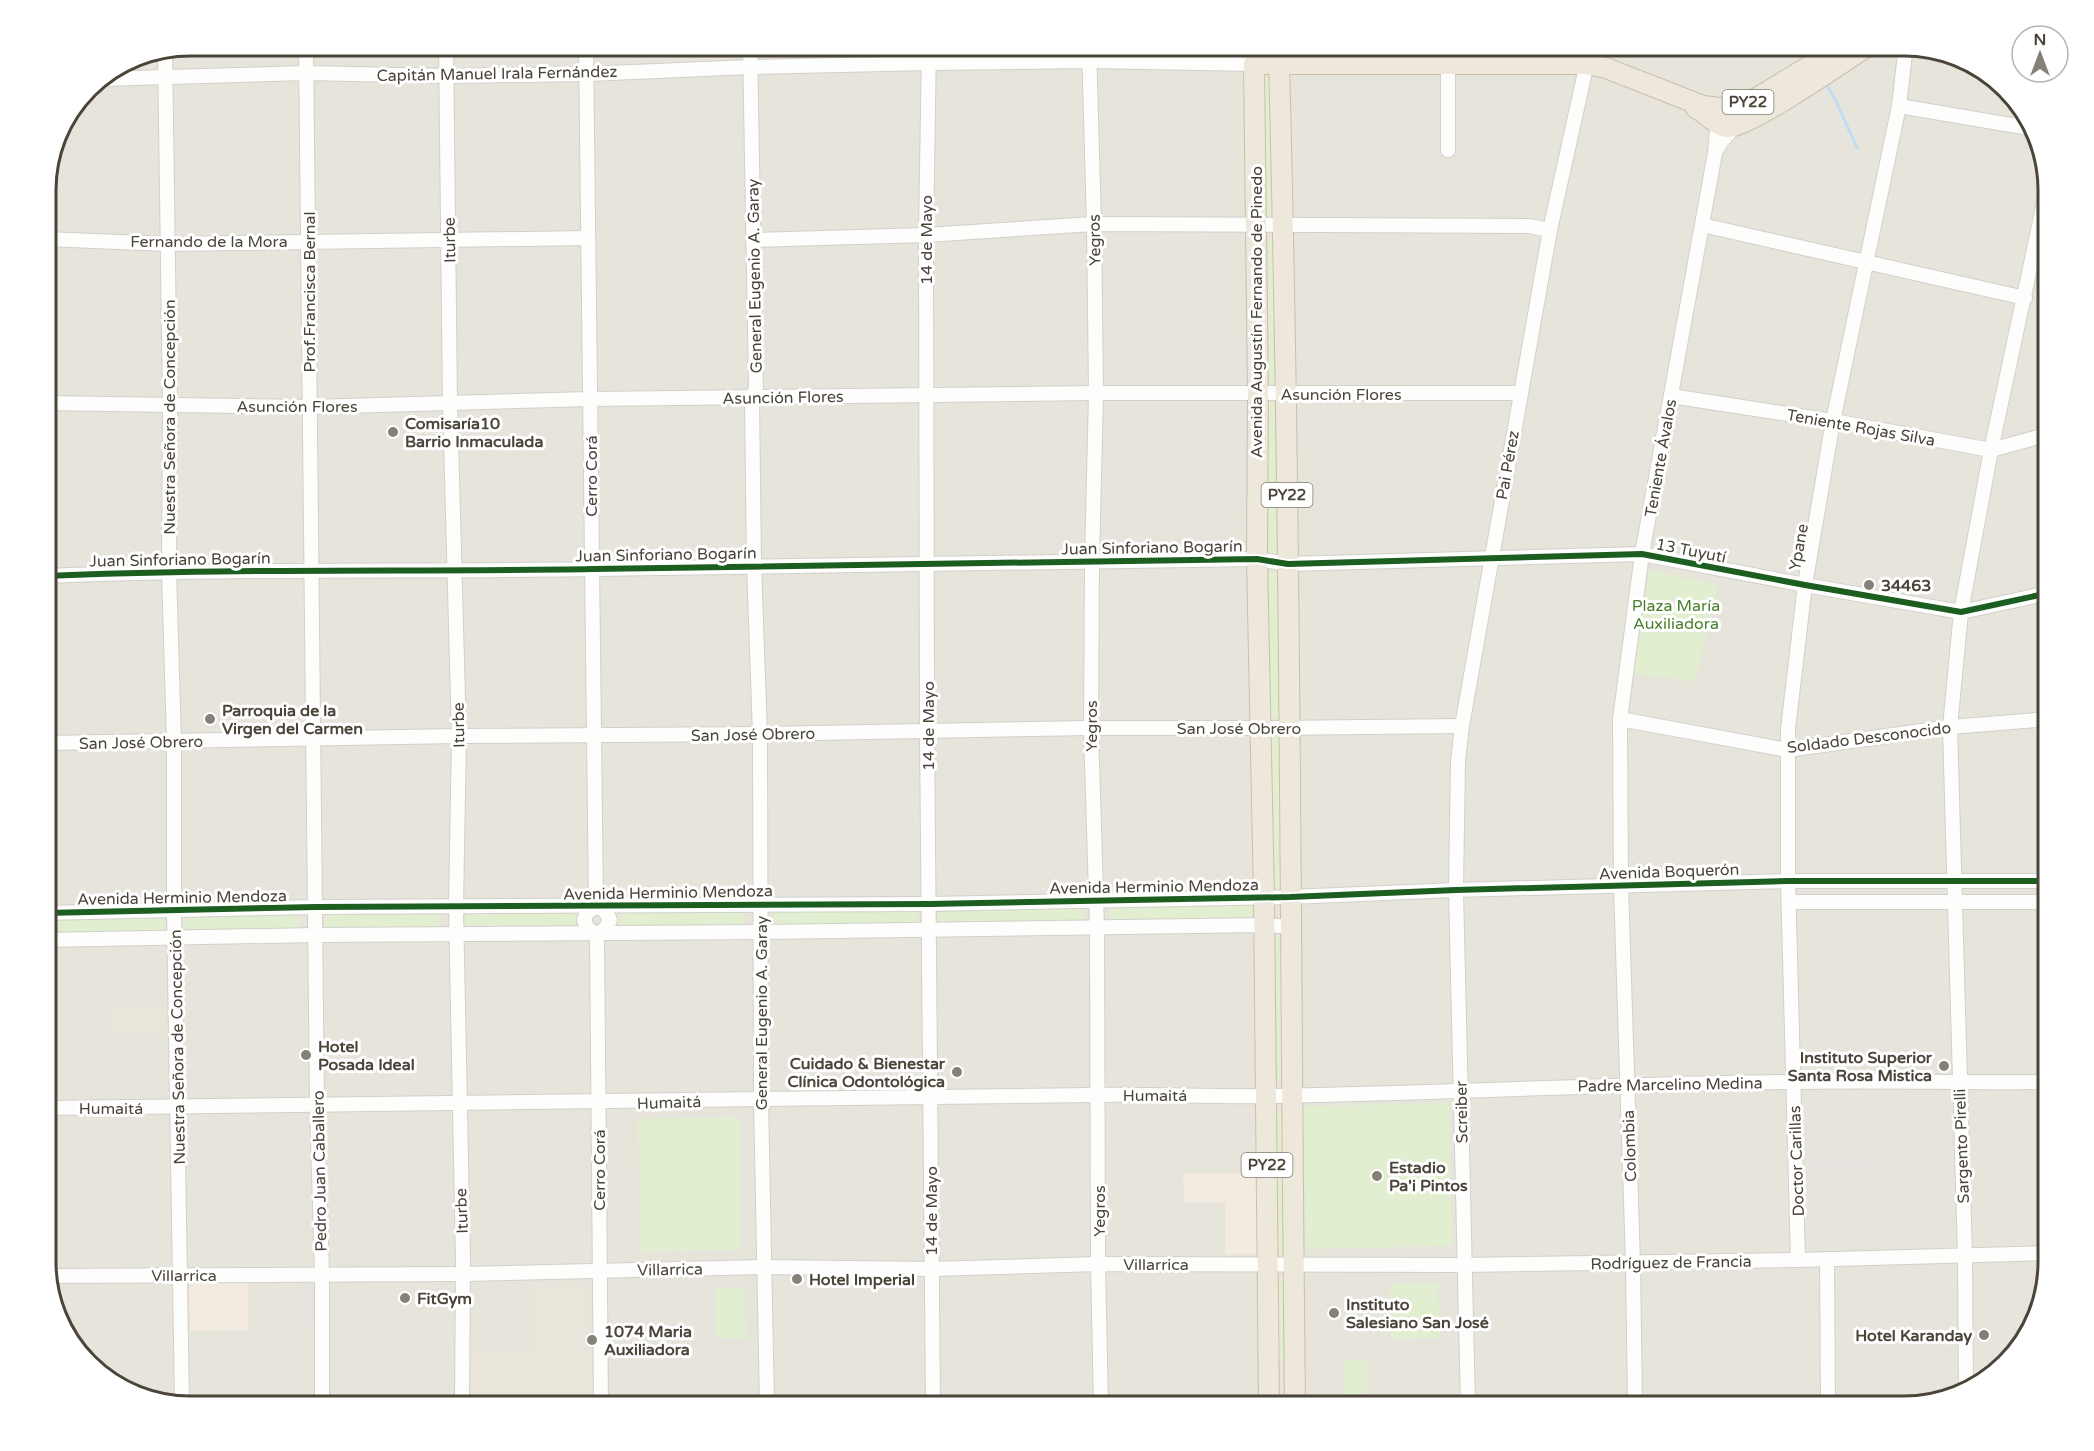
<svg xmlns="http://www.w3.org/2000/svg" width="2094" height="1451" viewBox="0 0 2094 1451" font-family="'Varela Round',sans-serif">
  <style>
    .residential { fill: #e7e4dc }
    .commercial { fill: #f3ebdf }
    .education { fill: #eae5da }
    .green { fill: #e1eecf }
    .parking { fill: #e6e3df }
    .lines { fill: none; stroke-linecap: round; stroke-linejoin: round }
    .stream { stroke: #c0ddf1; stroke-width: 3 }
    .minor-casing { stroke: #d2d0cb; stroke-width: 16 }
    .highway-casing { stroke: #ccbfa9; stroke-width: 22 }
    .minor { stroke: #fdfdfc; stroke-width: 14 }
    .highway { stroke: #ede8db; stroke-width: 20 }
    .cycleway-casing { stroke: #fff; stroke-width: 10 }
    .cycleway { stroke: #1b5e20; stroke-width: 6 }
    .poi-dot { fill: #868178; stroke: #fff; stroke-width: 2 }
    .labels { text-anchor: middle; stroke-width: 6; stroke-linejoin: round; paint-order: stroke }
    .shield { fill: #fff; stroke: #817c74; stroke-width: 1.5 }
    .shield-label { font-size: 15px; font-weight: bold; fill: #4b4439 }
    .street-label { font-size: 16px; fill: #4b4439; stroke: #fff }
    .poi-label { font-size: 16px; font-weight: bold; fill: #4b4439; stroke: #fff; text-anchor: start }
    .park-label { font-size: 16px; fill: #4a7f2a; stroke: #fff }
    .rim { fill: none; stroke: #4b4439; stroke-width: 3 }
  </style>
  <rect width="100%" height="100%" fill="#f4f2ee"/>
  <polygon class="residential" points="190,45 1904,45 1985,70 2034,125 2049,189 2049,1262 2024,1342 1969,1391 1905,1406 190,1406 109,1381 64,1333 45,1271 45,180 60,126 88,87 135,56"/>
  <g class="commercial">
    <polygon points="1183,1173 1260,1173 1260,1254 1225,1254 1225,1202 1184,1202"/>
    <polygon points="194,1283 248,1283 248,1330 190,1331 189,1288"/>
  </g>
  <g class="education">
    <rect x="110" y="1008" width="57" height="26"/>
    <polygon points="530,1283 591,1283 592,1406 472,1406 472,1348 530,1348"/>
  </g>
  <g class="green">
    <polygon points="1259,73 1278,74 1280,224 1264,225"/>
    <polygon points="1278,239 1280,387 1264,387 1262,240"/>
    <polygon points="1280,403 1283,556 1268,556 1264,404"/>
    <polygon points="1649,570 1718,585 1695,682 1633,673"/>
    <polygon points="1281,571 1284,718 1269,718 1267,572"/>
    <polygon points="1268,736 1281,736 1285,888 1271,888"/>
    <polygon points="1250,904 1255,911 1250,919 1111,921 1108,915 1110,909 1116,907"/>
    <polygon points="1079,908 1084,912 1082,921 940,923 937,918 942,910"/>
    <polygon points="914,909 919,917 914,924 778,925 772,918 777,910"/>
    <polygon points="575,912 580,917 580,923 575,928 469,928 464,921 466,915 472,913"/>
    <polygon points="626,912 738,912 743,914 746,920 741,927 621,926 619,917"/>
    <polygon points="332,913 433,913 438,916 441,921 436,929 329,929 324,921 327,916"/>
    <polygon points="292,914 298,916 300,922 295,930 189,931 184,924 189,916"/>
    <polygon points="157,917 163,919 166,925 161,933 54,934 49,927 54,919"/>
    <polygon points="1275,937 1281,938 1283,1082 1274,1082 1272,939"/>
    <polygon points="1449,1103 1452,1246 1306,1249 1303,1106"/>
    <polygon points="1281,1109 1284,1110 1286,1254 1283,1255 1276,1254 1274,1111"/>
    <polygon points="739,1117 741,1250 640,1251 638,1119"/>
    <polygon points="1280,1276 1286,1278 1287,1358 1284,1360 1278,1358 1277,1278"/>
    <polygon points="1438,1283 1440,1338 1391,1339 1390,1284"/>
    <polygon points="745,1287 746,1338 717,1338 716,1288"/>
    <polygon points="1343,1360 1367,1360 1367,1402 1344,1402"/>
  </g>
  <g class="parking">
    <polygon points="1238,1112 1252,1112 1252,1147 1239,1147"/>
    <polygon points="1877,1156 1878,1172 1809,1173 1809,1157"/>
    <polygon points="297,1286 315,1286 315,1327 298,1327"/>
  </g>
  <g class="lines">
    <g class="stream">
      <polyline points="1803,45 1811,58"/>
      <polyline points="1825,82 1836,101 1857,148"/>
    </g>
    <defs>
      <g id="minor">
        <polyline points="306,45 317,1106 322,1274 322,1406"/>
        <polyline points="446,45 450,403 459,736 456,908 463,1260 462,1406"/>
        <polyline points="586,45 596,906"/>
        <polyline points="750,45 756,388 752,398 754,565 760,734 761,1099 767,1406"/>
        <polyline points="929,45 926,235 927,731 933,1406"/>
        <polyline points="1089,45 1094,224 1096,393 1092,561 1091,728 1097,927 1098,1264 1101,1406"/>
        <polyline points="1279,45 1279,64"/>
        <polyline points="165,50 170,406 169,571 174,742 174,911 182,1404"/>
        <polyline points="100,79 306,73 447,76 587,74 750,67 929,63 1089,61 1254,64 1253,45"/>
        <polyline points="1899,106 2035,129"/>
        <polyline points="1448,150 1448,45"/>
        <polyline points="1715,153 1721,142 1738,123"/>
        <polyline points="1702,225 2025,298"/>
        <polyline points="45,239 169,244 588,238"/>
        <polyline points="754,240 926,235 1094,224 1529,226 1550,230"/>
        <polyline points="1671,396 1833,421 1991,450 2049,434"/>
        <polyline points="45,403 310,407 590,399 1096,393 1520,393"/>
        <path d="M45,576c183,-8 366,-4 548,-7 222,-3 443,-7 664,-10l31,5 354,-10 163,31 156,27 88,-19"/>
        <polyline points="1620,719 1787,750 1950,727 2049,719"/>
        <polyline points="45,743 459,736 760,734 1091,728 1261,728 1462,726"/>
        <polyline points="1789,902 2049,902"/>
        <polyline points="596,906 605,911 610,920 606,928 597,934"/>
        <polyline points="596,906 587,913 584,920 588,929 597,934"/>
        <polyline points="45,913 316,907 930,904 1290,897 1456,890 1788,881 2049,881"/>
        <polyline points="597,934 601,1406"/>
        <polyline points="45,940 316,935 761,932 1264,925 1291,927"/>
        <path d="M45,1108c349,-2 698,-6 1047,-13 61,-1 121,2 182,1 171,-3 342,-12 513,-14 87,-2 175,1 262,0"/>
        <polyline points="1827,1259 1828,1406"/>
        <polyline points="1798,1260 1788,881 1788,729 1805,585 1833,421 1899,106 1906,45"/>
        <polyline points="47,1276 463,1274 763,1267 931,1269 1098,1264 1464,1265 1798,1260 2049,1253"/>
        <polyline points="1966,1392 1965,1255 1950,727 1961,612 1991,450 2048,184"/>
        <polyline points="1468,1406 1456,890 1458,761 1462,726 1550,230 1591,45"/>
        <polyline points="1635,1406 1633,1263 1621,886 1620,719 1642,554 1715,153 1718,118"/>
      </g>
      <g id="highway">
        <path d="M1279,64c12,447 11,895 16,1342"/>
        <path d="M1696,108c10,5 20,18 31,19 18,3 121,-68 142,-82"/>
        <polyline points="1269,1406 1264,897 1257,559 1258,395 1254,64 1586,64 1606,68 1703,106 1728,109 1737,108 1755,99 1844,45"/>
      </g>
    </defs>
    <use href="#minor" class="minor-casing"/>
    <use href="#highway" class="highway-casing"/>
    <use href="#minor" class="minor"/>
    <use href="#highway" class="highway"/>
    <defs>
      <g id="cycleway">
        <path d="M45,576c183,-8 366,-4 548,-7 222,-3 443,-7 664,-10l31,5 354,-10 163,31 156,27 88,-19"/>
        <polyline points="45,913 316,907 930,904 1290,897 1456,890 1788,881 2049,881"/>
      </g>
    </defs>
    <use href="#cycleway" class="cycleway-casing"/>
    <use href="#cycleway" class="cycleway"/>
  </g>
  <g class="poi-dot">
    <circle cx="393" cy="432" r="6"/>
    <circle cx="1869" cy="585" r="6"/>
    <circle cx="210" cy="719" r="6"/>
    <circle cx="306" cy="1055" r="6"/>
    <circle cx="1944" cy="1066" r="6"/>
    <circle cx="957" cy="1072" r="6"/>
    <circle cx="1377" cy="1176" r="6"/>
    <circle cx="797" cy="1279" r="6"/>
    <circle cx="405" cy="1298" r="6"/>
    <circle cx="1334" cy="1313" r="6"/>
    <circle cx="1984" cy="1335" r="6"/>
    <circle cx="592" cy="1340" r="6"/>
  </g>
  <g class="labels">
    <g class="shield">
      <rect x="1722.5" y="90" width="51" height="24" rx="4.5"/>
      <rect x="1261.5" y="483" width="51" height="24" rx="4.5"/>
      <rect x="1241.5" y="1153" width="51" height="24" rx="4.5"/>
    </g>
    <g class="shield-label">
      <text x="1748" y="107">PY22</text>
      <text x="1287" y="500">PY22</text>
      <text x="1267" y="1170">PY22</text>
    </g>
    <g class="street-label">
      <text transform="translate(497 73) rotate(-1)" y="6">Capitán Manuel Irala Fernández</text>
      <text transform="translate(449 240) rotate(-91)" y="6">Iturbe</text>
      <text transform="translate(926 240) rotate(-90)" y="6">14 de Mayo</text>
      <text transform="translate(1094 240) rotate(-91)" y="6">Yegros</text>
      <text x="209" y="247">Fernando de la Mora</text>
      <text transform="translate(754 276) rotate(-91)" y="6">General Eugenio A. Garay</text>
      <text transform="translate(309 292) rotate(-90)" y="6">Prof.Francisca Bernal</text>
      <text transform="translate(1256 312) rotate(-90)" y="6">Avenida Augustín Fernando de Pinedo</text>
      <text x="1341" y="400">Asunción Flores</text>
      <text transform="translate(783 397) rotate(-1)" y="6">Asunción Flores</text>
      <text x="297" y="412">Asunción Flores</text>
      <text transform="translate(169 417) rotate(-90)" y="6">Nuestra Señora de Concepción</text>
      <text transform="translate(1861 427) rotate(10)" y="6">Teniente Rojas Silva</text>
      <text transform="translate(1660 458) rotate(-80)" y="6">Teniente Ávalos</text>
      <text transform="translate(1507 465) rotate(-80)" y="6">Pai Pérez</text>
      <text transform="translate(591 476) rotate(-90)" y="6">Cerro Corá</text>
      <text transform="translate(1152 547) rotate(-1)" y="6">Juan Sinforiano Bogarín</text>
      <text transform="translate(1798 547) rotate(-80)" y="6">Ypane</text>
      <text transform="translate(1691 550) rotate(11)" y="6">13 Tuyutí</text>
      <text transform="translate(666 554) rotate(-1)" y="6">Juan Sinforiano Bogarín</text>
      <text transform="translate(180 559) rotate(-1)" y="6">Juan Sinforiano Bogarín</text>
      <text transform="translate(458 725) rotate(-91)" y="6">Iturbe</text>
      <text transform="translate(928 726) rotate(-90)" y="6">14 de Mayo</text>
      <text transform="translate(1091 726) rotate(-90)" y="6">Yegros</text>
      <text x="1239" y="734">San José Obrero</text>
      <text transform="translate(753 734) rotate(-1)" y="6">San José Obrero</text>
      <text transform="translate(1869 737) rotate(-7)" y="6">Soldado Desconocido</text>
      <text transform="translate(141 742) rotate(-1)" y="6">San José Obrero</text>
      <text transform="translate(1669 871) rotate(-2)" y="6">Avenida Boquerón</text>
      <text transform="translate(1154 886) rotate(-1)" y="6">Avenida Herminio Mendoza</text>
      <text transform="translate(668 892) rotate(-1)" y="6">Avenida Herminio Mendoza</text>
      <text transform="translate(182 897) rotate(-1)" y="6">Avenida Herminio Mendoza</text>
      <text transform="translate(761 1013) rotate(-90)" y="6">General Eugenio A. Garay</text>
      <text transform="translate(177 1047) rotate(-91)" y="6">Nuestra Señora de Concepción</text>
      <text transform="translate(1670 1084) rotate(-1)" y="6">Padre Marcelino Medina</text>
      <text x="1155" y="1101">Humaitá</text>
      <text transform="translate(669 1102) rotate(-2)" y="6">Humaitá</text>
      <text x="111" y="1114">Humaitá</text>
      <text transform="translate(1461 1112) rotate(-91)" y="6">Screiber</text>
      <text transform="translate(1629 1146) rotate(-92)" y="6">Colombia</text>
      <text transform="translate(1961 1146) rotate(-92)" y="6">Sargento Pirelli</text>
      <text transform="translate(1796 1161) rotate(-92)" y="6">Doctor Carillas</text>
      <text transform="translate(599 1170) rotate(-90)" y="6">Cerro Corá</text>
      <text transform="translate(319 1171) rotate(-91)" y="6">Pedro Juan Caballero</text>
      <text transform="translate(461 1211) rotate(-92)" y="6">Iturbe</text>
      <text transform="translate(931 1211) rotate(-90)" y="6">14 de Mayo</text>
      <text transform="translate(1099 1211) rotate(-90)" y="6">Yegros</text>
      <text transform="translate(1671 1262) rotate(-1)" y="6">Rodríguez de Francia</text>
      <text x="1156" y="1270">Villarrica</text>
      <text transform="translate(670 1269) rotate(-1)" y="6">Villarrica</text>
      <text x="184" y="1281">Villarrica</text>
    </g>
    <g class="poi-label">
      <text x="405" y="429">Comisaría10<tspan x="405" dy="18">Barrio Inmaculada</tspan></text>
      <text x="1881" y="591">34463</text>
      <text x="222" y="716">Parroquia de la<tspan x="222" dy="18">Virgen del Carmen</tspan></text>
      <text x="318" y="1052">Hotel<tspan x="318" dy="18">Posada Ideal</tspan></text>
      <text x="1932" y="1063" text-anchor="end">Instituto Superior<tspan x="1932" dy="18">Santa Rosa Mistica</tspan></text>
      <text x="945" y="1069" text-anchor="end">Cuidado &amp; Bienestar<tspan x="945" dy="18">Clínica Odontológica</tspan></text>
      <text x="1389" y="1173">Estadio<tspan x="1389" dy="18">Pa'i Pintos</tspan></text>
      <text x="809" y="1285">Hotel Imperial</text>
      <text x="417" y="1304">FitGym</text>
      <text x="1346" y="1310">Instituto<tspan x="1346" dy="18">Salesiano San José</tspan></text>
      <text x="604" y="1337">1074 Maria<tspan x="604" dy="18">Auxiliadora</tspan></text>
      <text x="1972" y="1341" text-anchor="end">Hotel Karanday</text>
    </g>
    <g class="park-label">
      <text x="1676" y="611">Plaza María<tspan x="1676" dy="18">Auxiliadora</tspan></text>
    </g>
  </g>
  <path d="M0 0H2094V1451H0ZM190 56H1904A134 134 0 0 1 2038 190V1262A134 134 0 0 1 1904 1396H190A134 134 0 0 1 56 1262V190A134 134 0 0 1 190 56Z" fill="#fff" fill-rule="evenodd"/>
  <path class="rim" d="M190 56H1904A134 134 0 0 1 2038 190V1262A134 134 0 0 1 1904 1396H190A134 134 0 0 1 56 1262V190A134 134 0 0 1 190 56Z"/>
  <g transform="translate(2040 54)"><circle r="28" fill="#ffffff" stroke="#b7b4b0" stroke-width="1.5"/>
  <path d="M0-4.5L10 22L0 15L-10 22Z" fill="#868178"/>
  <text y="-9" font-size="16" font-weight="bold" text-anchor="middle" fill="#4b4439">N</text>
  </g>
</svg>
